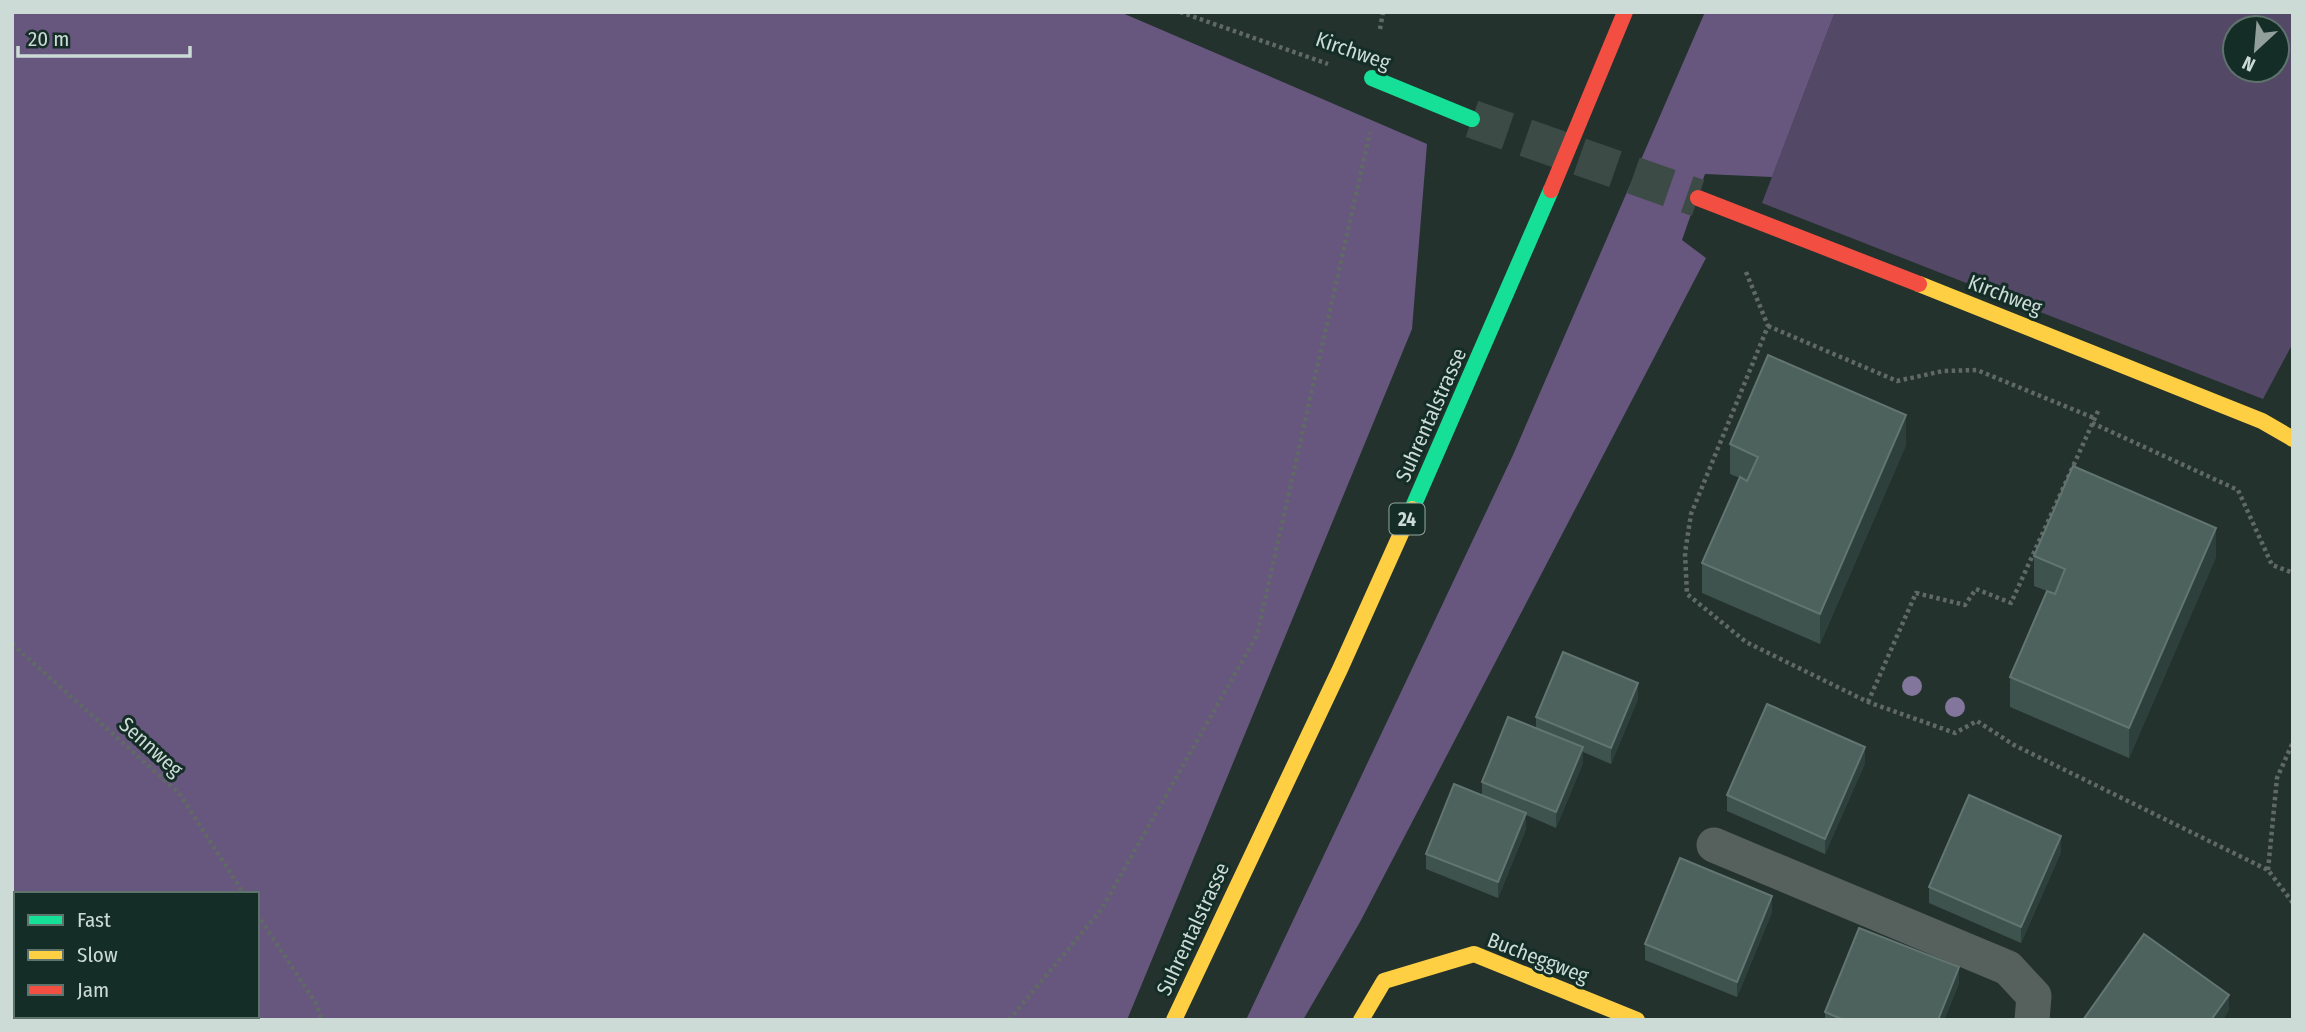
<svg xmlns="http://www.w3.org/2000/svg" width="2305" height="1032" viewBox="0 0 2305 1032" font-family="'Fira Sans Condensed',sans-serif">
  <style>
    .green { fill: #544867; fill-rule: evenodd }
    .forest { fill: #67567e; fill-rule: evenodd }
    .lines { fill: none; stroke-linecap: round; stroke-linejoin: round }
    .secondary-tunnel { stroke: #3d4b47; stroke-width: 38; stroke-dasharray: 38 19; stroke-linecap: butt }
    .path { stroke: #606966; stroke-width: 4.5; stroke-dasharray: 3.5 3.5; stroke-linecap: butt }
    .lane { stroke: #56605d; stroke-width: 35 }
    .fast { stroke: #16e098; stroke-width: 16 }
    .slow { stroke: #ffcf43; stroke-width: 16 }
    .jam { stroke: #f24e42; stroke-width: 16 }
    .tree { fill: #82769c }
    .wall { fill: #3f534e }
    .shaded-wall { fill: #2e403b }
    .building { fill: #4e625d; stroke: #627570; stroke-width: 2 }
    .labels { text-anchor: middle; stroke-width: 6; stroke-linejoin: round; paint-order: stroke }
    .shield { fill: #142d26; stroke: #95a7a1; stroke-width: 2 }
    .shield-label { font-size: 19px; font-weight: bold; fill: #ccdbd6 }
    .street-label { font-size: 21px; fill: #ccdbd6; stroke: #142d26 }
  </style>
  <rect width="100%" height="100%" fill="#24322e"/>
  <path class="green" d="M1835,12h458v331l-30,56 -501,-196zM2235,28h42v42h-42z"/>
  <g class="forest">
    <path d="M12,12h1108l307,132 -15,185 -285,691h-1115zM16,894h241v122h-241z"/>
    <polygon points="1705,12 1835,12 1772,177 1705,174 1682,240 1706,258 1360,922 1303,1020 1246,1020 1513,455"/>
  </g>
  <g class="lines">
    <polyline class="secondary-tunnel" points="1472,119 1698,198"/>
    <g class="path">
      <polyline points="1180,12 1328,64"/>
      <polyline points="1380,29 1383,12"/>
      <polyline points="1746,272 1768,326 1691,514 1685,553 1687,594 1746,642 1868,702 1955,733 1977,721 2014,745 2268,870 2293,903"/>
      <polyline points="1768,326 1897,381 1943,371 1977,370 2094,418"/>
      <polyline points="2092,423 2238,490 2272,565 2293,573"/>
      <polyline points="12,644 179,793 244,894"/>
      <polyline points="1868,702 1916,593 1965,605 1976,589 2011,603 2099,409"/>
      <polyline points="2268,870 2277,778 2293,742"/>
      <polyline points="257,914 317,1005 322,1020"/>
      <polyline points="1009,1020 1101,910 1257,635 1370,132"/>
    </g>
    <polyline class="lane" points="1714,845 2008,968 2034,996 2032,1020"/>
    <g class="fast">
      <polyline points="1372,78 1472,119"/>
      <polyline points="1412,509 1551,190"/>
    </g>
    <g class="slow">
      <polyline points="1919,284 2262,421 2293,439"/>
      <polyline points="1174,1020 1341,667 1412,509"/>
      <polyline points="1361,1020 1384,981 1474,954 1637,1020"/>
    </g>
    <g class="jam">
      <polyline points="1551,190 1625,12"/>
      <polyline points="1698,198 1919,284"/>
    </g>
  </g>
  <g class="tree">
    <circle cx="1912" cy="686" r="10"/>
    <circle cx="1955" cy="707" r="10"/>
  </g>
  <g class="wall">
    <polygon points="1730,444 1906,445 1820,644 1702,593 1702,563 1740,478 1730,474"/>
    <polygon points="2034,556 2216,557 2129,758 2010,707 2010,677 2047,591 2034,586"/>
    <polygon points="1638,699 1611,764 1583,752 1583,763 1556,828 1526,815 1526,829 1498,898 1426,869 1426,854 1482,796 1482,782 1536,729 1536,717"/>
    <polygon points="1865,763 1825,854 1727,811 1727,795"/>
    <polygon points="2061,852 2021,943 1929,903 1929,887"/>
    <polygon points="2293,852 2293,887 2291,886 2291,857"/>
    <polygon points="1772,912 1737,997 1645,960 1645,944"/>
    <polygon points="1959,983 1944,1020 1825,1020 1825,1012"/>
  </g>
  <g class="shaded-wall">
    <polygon points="1906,415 1906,445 1820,644 1820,614"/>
    <polygon points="2216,528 2216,557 2129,758 2129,728"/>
    <polygon points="1638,683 1638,699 1611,764 1611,748"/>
    <polygon points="1583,747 1583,763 1556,828 1556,812"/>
    <polygon points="1865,747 1865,763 1825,854 1825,839"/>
    <polygon points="1526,813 1526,829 1498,898 1498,882"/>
    <polygon points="2061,836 2061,852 2021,943 2021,927"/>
    <polygon points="1772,896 1772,912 1737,997 1737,982"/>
    <polygon points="1959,967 1959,983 1944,1020 1938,1020"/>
    <polygon points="2229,995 2229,1010 2223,1020 2211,1020"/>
  </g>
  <g class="building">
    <polygon points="1768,355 1906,415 1820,614 1702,563 1740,477 1747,481 1758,457 1730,444"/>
    <polygon points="2073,466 2216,528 2129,728 2010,677 2047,591 2055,594 2065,569 2034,556"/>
    <polygon points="1563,652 1638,683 1611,748 1536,717"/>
    <polygon points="1767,704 1865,747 1825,839 1727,795"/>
    <polygon points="1508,717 1583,747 1556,812 1482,782"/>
    <polygon points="1454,784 1526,813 1498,882 1426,854"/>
    <polygon points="1969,795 2061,836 2021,927 1929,887"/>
    <polygon points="1680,858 1772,896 1737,982 1645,944"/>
    <polygon points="1859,928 1959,967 1938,1020 1844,1020 1825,1012"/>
    <polygon points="2144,934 2229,995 2211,1020 2083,1020"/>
  </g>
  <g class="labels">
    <rect class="shield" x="1389.5" y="503.5" width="35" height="31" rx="5"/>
    <g class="shield-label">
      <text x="1407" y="526">24</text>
    </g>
    <g class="street-label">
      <text transform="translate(1353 51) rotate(19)" y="7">Kirchweg</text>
      <text transform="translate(2005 295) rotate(21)" y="7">Kirchweg</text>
      <text transform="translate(1431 415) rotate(-66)" y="7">Suhrentalstrasse</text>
      <text transform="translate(151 747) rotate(42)" y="7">Sennweg</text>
      <text transform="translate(1193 929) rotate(-65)" y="7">Suhrentalstrasse</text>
      <text transform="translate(1538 958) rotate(21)" y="7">Bucheggweg</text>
    </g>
  </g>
  <rect width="2305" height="1032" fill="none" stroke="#ccdbd6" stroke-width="28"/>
  <rect x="14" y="892" width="245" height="126" fill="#142d26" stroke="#5e736c" stroke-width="2"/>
  <rect x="28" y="915" width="35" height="10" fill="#16e098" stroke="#5e736c" stroke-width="2"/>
  <text x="77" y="927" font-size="21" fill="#ccdbd6">Fast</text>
  <rect x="28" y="950" width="35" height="10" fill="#ffcf43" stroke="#5e736c" stroke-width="2"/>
  <text x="77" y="962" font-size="21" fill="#ccdbd6">Slow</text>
  <rect x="28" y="985" width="35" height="10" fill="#f24e42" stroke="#5e736c" stroke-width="2"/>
  <text x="77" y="997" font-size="21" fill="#ccdbd6">Jam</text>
  <g transform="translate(2256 49) rotate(206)"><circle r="33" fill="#142d26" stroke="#5e736c" stroke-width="2"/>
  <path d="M0-5L12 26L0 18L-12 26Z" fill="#91a09b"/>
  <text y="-10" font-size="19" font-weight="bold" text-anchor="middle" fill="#ccdbd6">N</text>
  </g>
  <path d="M18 46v10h172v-10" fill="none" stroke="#ccdbd6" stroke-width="3.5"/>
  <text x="28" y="46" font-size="21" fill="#ccdbd6" stroke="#142d26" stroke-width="5" paint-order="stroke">20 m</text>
</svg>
